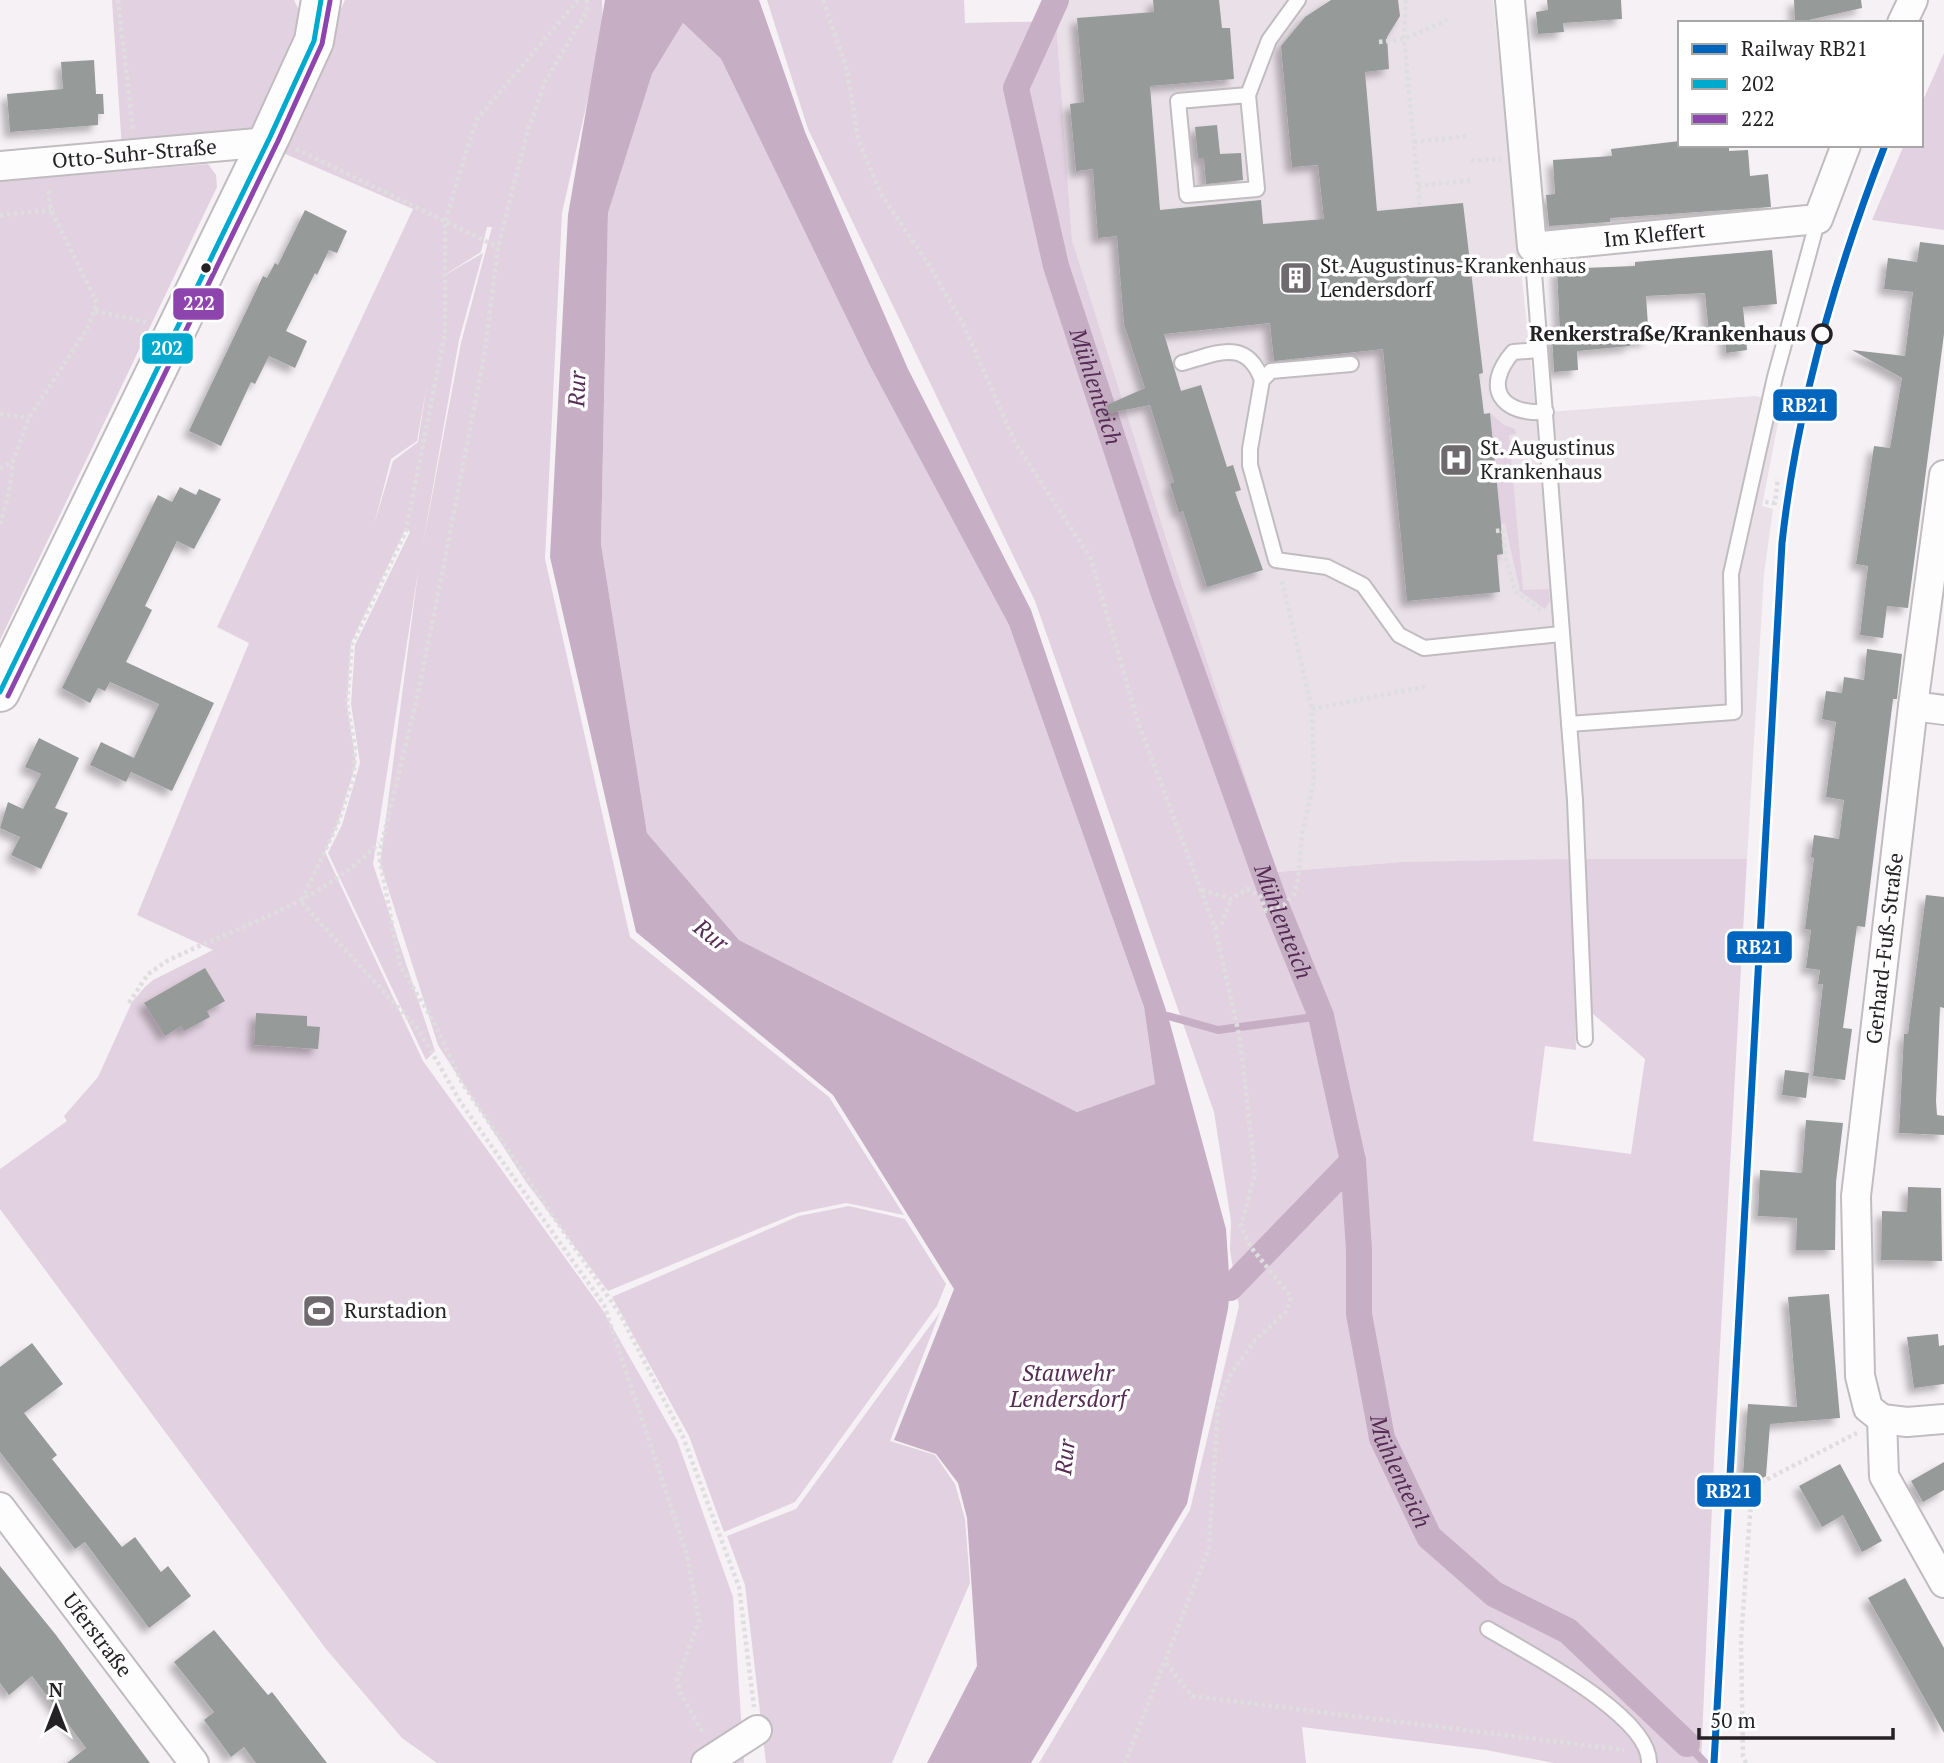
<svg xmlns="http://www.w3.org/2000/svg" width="1944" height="1763" viewBox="0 0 1944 1763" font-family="'PT Serif',serif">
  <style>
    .built { fill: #e9e0e8 }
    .green { fill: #e2d1e1; fill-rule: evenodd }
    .water { fill: #c6afc5; fill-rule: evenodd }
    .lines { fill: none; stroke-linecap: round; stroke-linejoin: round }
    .stream { stroke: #c6afc5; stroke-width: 8 }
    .canal { stroke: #c6afc5; stroke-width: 26 }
    .building { fill: #969a98; filter: url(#shadow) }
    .lane-casing { stroke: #c0bcbf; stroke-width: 18 }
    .street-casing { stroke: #c0bcbf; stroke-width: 32 }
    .secondary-casing { stroke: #c0bcbf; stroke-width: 42 }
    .path { stroke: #dfdedf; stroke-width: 4.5; stroke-dasharray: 3.5 3.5; stroke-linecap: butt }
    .lane { stroke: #fefdfe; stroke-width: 14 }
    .street { stroke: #fefdfe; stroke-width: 28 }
    .secondary { stroke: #fefdfe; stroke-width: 38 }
    .bus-1-casing { stroke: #fff; stroke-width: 10 }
    .bus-2-casing { stroke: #fff; stroke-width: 10 }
    .bus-1 { stroke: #00a9ce; stroke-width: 5 }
    .bus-2 { stroke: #8e44ad; stroke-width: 5 }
    .rail-1-casing { stroke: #fff; stroke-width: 12 }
    .rail-1 { stroke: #0065bd; stroke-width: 7 }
    .bus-dot { fill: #252225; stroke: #fff; stroke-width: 2.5 }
    .stop-dot { fill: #fff; stroke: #252225; stroke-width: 3.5 }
    .labels { text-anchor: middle; stroke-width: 7; stroke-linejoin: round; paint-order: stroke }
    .street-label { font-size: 21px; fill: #252225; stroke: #fff }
    .poi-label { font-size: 21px; fill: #252225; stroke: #fff; text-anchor: start }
    .stop-label { font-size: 21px; font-weight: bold; fill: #252225; stroke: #fff; text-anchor: end }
    .water-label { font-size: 23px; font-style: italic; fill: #562c55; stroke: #fff }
    .line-badge { stroke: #fff; stroke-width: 2.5 }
    .badge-label { font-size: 19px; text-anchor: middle; font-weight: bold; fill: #fff }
  </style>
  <defs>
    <filter id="shadow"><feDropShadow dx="-6" dy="6" stdDeviation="3.5" flood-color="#0004"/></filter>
  </defs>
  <rect width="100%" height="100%" fill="#f6f1f5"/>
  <polygon class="built" points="1065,0 1493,0 1536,413 1755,396 1782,402 1762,506 1773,509 1764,574 1747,859 1401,862 1277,872 1168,544 1072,240 1056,21"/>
  <g class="green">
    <polygon points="112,0 294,0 299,10 300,33 249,138 122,149"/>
    <path d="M345,0h257l1,31 -41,182 -17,346 85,378 199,160 75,118 -58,-12 -49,10 -189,78 -82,-109 -88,-137 -58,-182 39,-298 -46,299 62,187 -9,9 -98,-207 14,-28 18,-62 -9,-59 4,-59 55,-113 -4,-4 -55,115 -4,61 9,59 -18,60 -13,29 98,209 179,248 75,131 56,157 11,166h-307l-35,-25 -76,-89 -326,-440v-40l67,-48 -3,-5 34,-39 34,-75 13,-15 8,-7 60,-30 -76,-35 112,-272 -32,-16 196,-418 -137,-59zM487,227h5l-31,116 -39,206 37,-209 24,-87 -45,26 43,-27zM427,384l-9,58 -25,19 -19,64 17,-66 26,-18z"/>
    <polygon points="767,0 964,0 965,23 1056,21 1072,240 1168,544 1277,872 1401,862 1571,859 1576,1050 1545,1046 1533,1141 1631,1154 1645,1059 1592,1013 1585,859 1747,859 1715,1437 1701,1763 1554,1763 1486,1750 1302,1727 1306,1763 1039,1763 1190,1510 1239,1306 1230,1250 1231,1221 1214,1112 1035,601 808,129"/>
    <polygon points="683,23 721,59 869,364 1009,625 1144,1007 1155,1084 1077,1112 739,940 647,833 601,544 608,213 652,74"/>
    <polygon points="1944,53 1944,230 1872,220 1904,145 1921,145 1921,105"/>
    <polygon points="208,164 216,175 217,187 0,640 0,181"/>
    <polygon points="1490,413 1504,425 1515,429 1516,434 1509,435 1523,590 1549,589 1550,601 1545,609 1520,591 1505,524 1501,524"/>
    <polygon points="849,1206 905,1219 946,1284 937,1306 795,1502 724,1532 689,1436 612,1297 799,1216"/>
    <polygon points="940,1312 890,1441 935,1455 955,1484 965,1519 970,1583 892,1763 766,1763 745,1585 727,1536 796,1509"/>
  </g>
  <path class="water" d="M605,0h154l46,132 103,237 123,241 137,406 58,213 4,59 -2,21 -41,195 -156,259h-104l50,-97 -10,-148 -9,-35 -22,-29 -42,-14 60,-151 -121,-194 -197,-163 -86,-375 18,-342zM683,23l38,36 148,305 140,261 135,382 11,77 -78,28 -338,-172 -92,-107 -46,-289 7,-331 44,-139z"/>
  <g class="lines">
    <g class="stream">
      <polyline points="1168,1016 1218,1030 1321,1016"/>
      <polyline points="1687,1744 1705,1763"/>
    </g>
    <g class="canal">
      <path id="s1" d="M1056,0l-40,88 40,178 106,322 113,315 46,113 32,145 6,88v65l23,124 47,99 65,57 74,37 119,113"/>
      <polyline points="1230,1288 1353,1161"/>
    </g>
  </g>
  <g class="building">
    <polygon points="1153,0 1219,0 1222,28 1230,28 1234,79 1150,86 1160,210 1261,200 1263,224 1324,219 1318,165 1292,167 1281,46 1305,17 1331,0 1398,0 1400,16 1387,37 1389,69 1365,72 1377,211 1463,203 1483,373 1479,374 1484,414 1490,413 1501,524 1503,554 1497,555 1500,592 1407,601 1383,349 1274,361 1270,323 1164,334 1181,391 1201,385 1227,467 1233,465 1241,490 1235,492 1263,570 1207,587 1183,511 1179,513 1170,484 1174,482 1150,405 1109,413 1107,405 1145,388 1124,324 1117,236 1098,238 1093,169 1076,171 1070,104 1084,102 1077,18 1154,12"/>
    <polygon points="1547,0 1621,0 1622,19 1563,23 1564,32 1538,34 1536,12 1548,10"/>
    <polygon points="1794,0 1861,0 1862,8 1795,23"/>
    <polygon points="94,60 96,94 103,94 104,114 98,114 98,125 10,132 7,94 63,89 61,62"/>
    <polygon points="1217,125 1220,154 1241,153 1243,180 1206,184 1204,158 1198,158 1195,127"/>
    <polygon points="1680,141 1680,145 1729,145 1729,151 1748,150 1750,176 1768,174 1771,207 1610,218 1610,222 1549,226 1546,195 1555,194 1553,160 1612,156 1611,149"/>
    <polygon points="305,210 347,231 337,253 329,250 317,275 315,273 286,331 307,341 295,368 269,356 255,384 251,382 221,446 189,431 263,276 267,278 275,263 278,265"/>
    <polygon points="1920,242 1944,245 1944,334 1908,608 1887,606 1883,638 1860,635 1868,566 1856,564 1874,446 1890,448 1902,378 1852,350 1905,356 1913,292 1884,289 1888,258 1917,262"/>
    <polygon points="1772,250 1777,304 1743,307 1747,350 1726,353 1725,332 1709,334 1705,293 1646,296 1649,340 1630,342 1630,346 1577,351 1578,370 1554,372 1552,335 1560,334 1557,269 1635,266 1635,262"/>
    <polygon points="180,487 196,495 199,489 221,499 194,549 177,541 145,606 152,610 126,662 214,703 172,791 131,772 126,782 90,765 101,742 134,758 159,704 110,682 105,691 98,688 90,703 62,688 158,495 172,502"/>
    <polygon points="1867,649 1902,654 1897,699 1893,699 1865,927 1857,926 1843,1028 1852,1029 1845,1080 1813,1076 1823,984 1818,984 1820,970 1806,968 1811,930 1805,929 1814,858 1811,857 1814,835 1839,839 1844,800 1826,797 1836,722 1822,719 1826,691 1842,693 1844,677 1864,680"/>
    <polygon points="39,738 79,758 55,808 68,813 41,869 11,855 20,837 0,828 8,802 23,809 41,774 25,767"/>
    <polygon points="1926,895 1944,897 1944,1008 1940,1007 1936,1101 1937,1115 1944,1116 1944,1135 1899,1133 1904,1034 1908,1034"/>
    <polygon points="205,968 225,1001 207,1011 210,1017 184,1031 181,1026 165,1036 144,1003"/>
    <polygon points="256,1013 307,1016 307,1026 320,1027 318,1049 254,1045"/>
    <polygon points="1785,1070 1809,1073 1806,1098 1782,1095"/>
    <polygon points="1806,1120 1843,1123 1836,1182 1835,1250 1796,1250 1797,1218 1758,1216 1760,1170 1802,1173"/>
    <polygon points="1908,1187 1941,1188 1942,1261 1881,1260 1882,1211 1907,1212"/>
    <polygon points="1829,1294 1840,1418 1770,1424 1766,1476 1742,1489 1748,1404 1797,1407 1788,1297"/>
    <polygon points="1938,1334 1939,1346 1944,1345 1944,1384 1914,1388 1907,1337"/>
    <polygon points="32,1343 63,1384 24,1413 57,1455 52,1459 122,1547 135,1537 161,1572 168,1566 191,1596 149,1628 85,1542 75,1549 0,1452 0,1367"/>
    <polygon points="1944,1462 1944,1490 1923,1502 1911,1481"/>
    <polygon points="1840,1464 1882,1541 1862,1552 1843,1515 1822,1527 1799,1486"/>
    <polygon points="0,1566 56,1635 150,1763 67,1763 86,1748 32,1676 9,1695 0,1683"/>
    <polygon points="1905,1578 1944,1648 1944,1733 1868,1598"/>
    <polygon points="214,1630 268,1695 272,1692 327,1763 256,1763 244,1747 231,1757 204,1720 214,1712 174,1662"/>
  </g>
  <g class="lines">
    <defs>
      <g id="lane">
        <polyline points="1248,95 1178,101 1187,195 1257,189 1248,95 1269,40 1298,0"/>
        <polyline points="1532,247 1575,800 1585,1039"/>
        <path d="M1539,350l-26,2c-31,36 -12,63 33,60"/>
        <path d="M1182,363c34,-9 64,-26 80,17"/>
        <polyline points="1351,364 1271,371 1262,380 1250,449 1250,465 1276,560 1327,567 1363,585 1399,635 1424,648 1561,634"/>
        <polyline points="1569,724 1734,712 1731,574 1775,377 1818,219"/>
        <path d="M1488,1629c38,23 163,87 161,134"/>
      </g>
      <g id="street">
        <path id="s2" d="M1510,0l22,247 286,-28 28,-74"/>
        <polyline points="1902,23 1913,0"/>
        <path id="s3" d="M0,166l268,-24"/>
        <polyline points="1913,706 1944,710"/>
        <path id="s4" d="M1882,1419l-14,-11 -8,-32 -4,-180 57,-490 31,-231"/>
        <polyline points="1882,1419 1884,1476 1944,1583"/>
        <polyline points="1882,1419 1907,1422 1944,1419"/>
        <path id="s5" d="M0,1507l194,256"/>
        <polyline points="706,1763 757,1730"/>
      </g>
      <polyline id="secondary" points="0,692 270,137 314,41 321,0"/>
    </defs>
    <use href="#lane" class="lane-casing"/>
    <use href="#street" class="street-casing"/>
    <use href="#secondary" class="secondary-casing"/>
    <g class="path">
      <polyline points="118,0 133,130"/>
      <polyline points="578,0 477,119 468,146 445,222 445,333 406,531 352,644 347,704 355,747 354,775 338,823 301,902 419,1030 461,1103 604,1305 687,1555 699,1621 677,1680 680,1692 704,1735"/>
      <polyline points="587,0 587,11 545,82 527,133 498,247 485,351 444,564 418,693 379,855 400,966 433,1020 462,1083 620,1314 683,1437 739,1587 754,1707"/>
      <polyline points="823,0 847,70 858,139 881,194 929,265 962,322 1015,442 1091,559 1138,722 1215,928 1240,1039 1255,1174 1241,1226 1250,1246 1291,1297 1287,1311 1255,1340 1230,1375 1218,1406 1209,1548 1125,1763"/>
      <polyline points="1406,0 1404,39 1420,207"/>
      <polyline points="1379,42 1404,39 1447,20"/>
      <polyline points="1414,142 1468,136"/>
      <polyline points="296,149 498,247"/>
      <polyline points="1471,161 1501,159"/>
      <polyline points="1418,186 1473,180"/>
      <polyline points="0,215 51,210"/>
      <polyline points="95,311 146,322"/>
      <polyline points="0,414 29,418"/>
      <polyline points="0,469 13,461"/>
      <polyline points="1765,502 1775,503 1778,478"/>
      <polyline points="0,524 9,493 13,461 29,418 87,329 97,303 51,210 48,188"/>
      <polyline points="1496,531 1503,530 1506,559 1515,591 1543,612"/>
      <polyline points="1282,581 1312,709"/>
      <polyline points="1202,890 1231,899 1247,889 1260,896 1266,911 1284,905 1294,894 1298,880 1302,834 1314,781 1312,709 1428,686"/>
      <polyline points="1215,928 1221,925 1231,899"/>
      <path d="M129,1003l19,-29 19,-13c75,-37 152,-57 212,-118"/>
      <polyline points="1166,1663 1192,1696 1624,1750"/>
      <polyline points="1746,1763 1743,1756 1741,1640 1752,1487 1857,1433"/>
    </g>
    <use href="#lane" class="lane"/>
    <use href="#street" class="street"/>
    <use href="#secondary" class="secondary"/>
    <defs>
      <polyline id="bus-1" points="0,692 270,137 314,41 321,0"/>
      <polyline id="bus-2" points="8,696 278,141 322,44 330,1"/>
    </defs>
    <use href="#bus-1" class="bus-1-casing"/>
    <use href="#bus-2" class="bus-2-casing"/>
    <use href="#bus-1" class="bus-1"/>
    <use href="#bus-2" class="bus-2"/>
    <defs>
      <path id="rail-1" d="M1714,1763l68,-1220c15,-137 53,-269 103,-398"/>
    </defs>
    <use href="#rail-1" class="rail-1-casing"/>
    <use href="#rail-1" class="rail-1"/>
  </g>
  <defs>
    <symbol id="building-square" viewBox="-11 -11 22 22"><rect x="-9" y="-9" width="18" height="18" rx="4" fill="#6e6a6e" stroke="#fff"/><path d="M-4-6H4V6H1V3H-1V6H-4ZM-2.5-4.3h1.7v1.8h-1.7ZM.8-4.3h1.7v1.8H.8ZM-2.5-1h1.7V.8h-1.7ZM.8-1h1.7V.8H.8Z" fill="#fff"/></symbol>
    <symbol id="hospital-square" viewBox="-11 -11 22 22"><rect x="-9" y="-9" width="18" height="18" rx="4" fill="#6e6a6e" stroke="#fff"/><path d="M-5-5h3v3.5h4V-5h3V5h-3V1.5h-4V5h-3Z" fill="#fff"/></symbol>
    <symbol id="stadium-square" viewBox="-11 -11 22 22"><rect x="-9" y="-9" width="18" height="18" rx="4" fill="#6e6a6e" stroke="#fff"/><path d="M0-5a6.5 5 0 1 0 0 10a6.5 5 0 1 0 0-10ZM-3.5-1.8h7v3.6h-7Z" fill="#fff"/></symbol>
  </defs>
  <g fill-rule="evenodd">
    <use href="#building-square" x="1277" y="259" width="38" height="38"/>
    <use href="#hospital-square" x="1437" y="441" width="38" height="38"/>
    <use href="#stadium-square" x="300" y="1292" width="38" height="38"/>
  </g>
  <circle class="bus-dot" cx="206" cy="268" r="6"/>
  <circle class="stop-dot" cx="1822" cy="334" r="9"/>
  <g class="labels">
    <g class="street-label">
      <text dy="7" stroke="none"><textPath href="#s3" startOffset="135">Otto-Suhr-Straße</textPath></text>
      <text dy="7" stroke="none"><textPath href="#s2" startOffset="371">Im Kleffert</textPath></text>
      <text dy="7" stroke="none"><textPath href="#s4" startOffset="480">Gerhard-Fuß-Straße</textPath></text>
      <text dy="7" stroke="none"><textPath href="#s5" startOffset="161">Uferstraße</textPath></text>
    </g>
    <g class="poi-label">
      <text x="1320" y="273">St. Augustinus-Krankenhaus<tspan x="1320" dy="24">Lendersdorf</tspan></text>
      <text x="1480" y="455">St. Augustinus<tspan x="1480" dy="24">Krankenhaus</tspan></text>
      <text x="344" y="1318">Rurstadion</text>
    </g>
    <g class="stop-label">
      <text x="1806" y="341">Renkerstraße/Krankenhaus</text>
    </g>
    <g class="water-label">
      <text dy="8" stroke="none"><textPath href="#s1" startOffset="406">Mühlenteich</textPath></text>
      <text transform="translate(577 389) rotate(-88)" y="8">Rur</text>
      <text dy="8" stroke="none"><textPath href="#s1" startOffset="973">Mühlenteich</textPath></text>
      <text transform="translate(711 935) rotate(38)" y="8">Rur</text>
      <text x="1068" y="1381">Stauwehr<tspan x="1068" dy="26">Lendersdorf</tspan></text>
      <text transform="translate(1065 1457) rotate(-84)" y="8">Rur</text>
      <text dy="8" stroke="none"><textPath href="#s1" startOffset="1540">Mühlenteich</textPath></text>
    </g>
  </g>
  <g class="line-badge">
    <rect x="172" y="287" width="53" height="34" rx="7" fill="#8e44ad"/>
    <rect x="141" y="332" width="53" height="33" rx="7" fill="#00a9ce"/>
    <rect x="1772" y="388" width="66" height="34" rx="7" fill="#0065bd"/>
    <rect x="1726" y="930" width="67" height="34" rx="7" fill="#0065bd"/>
    <rect x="1696" y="1474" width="66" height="34" rx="7" fill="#0065bd"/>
  </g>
  <g class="badge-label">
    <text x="199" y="310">222</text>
    <text x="167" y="355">202</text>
    <text x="1805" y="412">RB21</text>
    <text x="1759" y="954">RB21</text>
    <text x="1729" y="1498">RB21</text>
  </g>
  <rect x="1678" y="21" width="245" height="126" fill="#ffffff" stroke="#a8a7a8" stroke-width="2"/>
  <rect x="1692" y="44" width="35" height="10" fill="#0065bd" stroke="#a8a7a8" stroke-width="2"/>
  <text x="1741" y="56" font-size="21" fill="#252225">Railway RB21</text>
  <rect x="1692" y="79" width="35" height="10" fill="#00a9ce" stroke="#a8a7a8" stroke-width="2"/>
  <text x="1741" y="91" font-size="21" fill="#252225">202</text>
  <rect x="1692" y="114" width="35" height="10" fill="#8e44ad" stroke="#a8a7a8" stroke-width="2"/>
  <text x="1741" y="126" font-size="21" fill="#252225">222</text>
  <g transform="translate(56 1707)" stroke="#ffffff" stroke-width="5" paint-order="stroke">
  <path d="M0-5L12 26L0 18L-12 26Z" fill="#252225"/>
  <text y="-10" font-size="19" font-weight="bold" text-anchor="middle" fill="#252225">N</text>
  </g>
  <path d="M1699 1728v10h194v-10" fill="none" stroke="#252225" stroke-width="3.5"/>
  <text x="1710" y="1728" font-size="21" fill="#252225" stroke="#ffffff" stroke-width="5" paint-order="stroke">50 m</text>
</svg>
